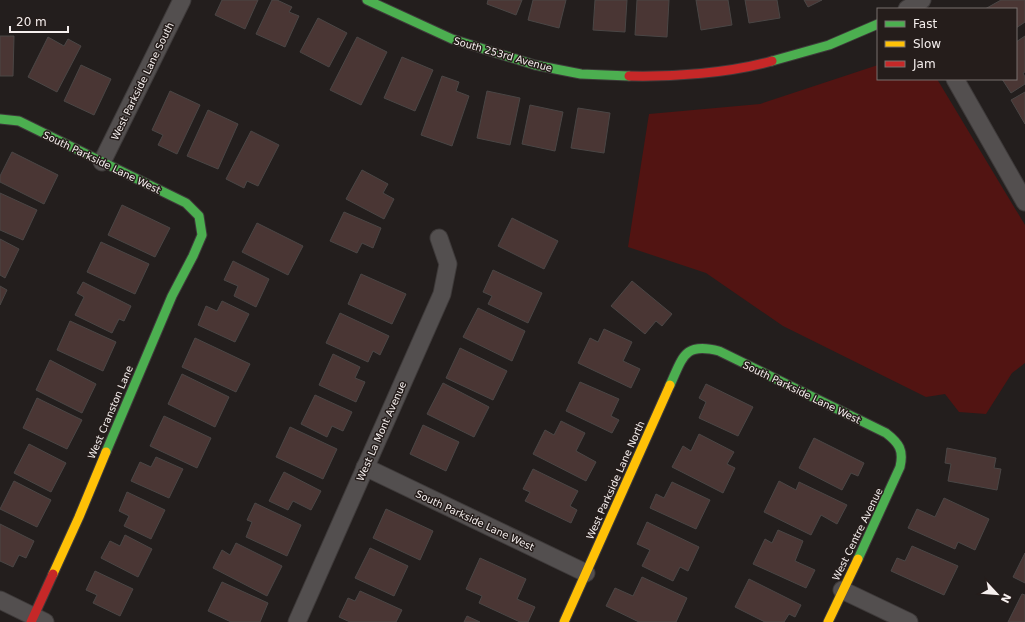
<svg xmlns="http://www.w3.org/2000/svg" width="1025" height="622" viewBox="0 0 1025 622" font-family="'DejaVu Sans',sans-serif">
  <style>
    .green { fill: #521412 }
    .building { fill: #4a3634; stroke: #4a4645 }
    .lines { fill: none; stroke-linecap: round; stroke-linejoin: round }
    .street-casing { stroke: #3e3a3a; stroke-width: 19 }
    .fast-casing { stroke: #3e3a3a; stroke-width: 11 }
    .slow-casing { stroke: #3e3a3a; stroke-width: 11 }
    .jam-casing { stroke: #3e3a3a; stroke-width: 11 }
    .street { stroke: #534f4f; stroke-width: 17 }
    .fast { stroke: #4caf50; stroke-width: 9 }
    .slow { stroke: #ffc107; stroke-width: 9 }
    .jam { stroke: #c62828; stroke-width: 9 }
    .labels { text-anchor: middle; stroke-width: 3; stroke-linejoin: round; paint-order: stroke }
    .street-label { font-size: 10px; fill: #f5efee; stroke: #251d1b }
  </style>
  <rect width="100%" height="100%" fill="#231e1d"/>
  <polygon class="green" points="878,65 878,79 937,79 1025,225 1025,363 1012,373 986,414 959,412 945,394 926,397 783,326 706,273 628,247 649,114 760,104"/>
  <g class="building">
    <polygon points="222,0 258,0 245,29 215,15"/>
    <polygon points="272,0 277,0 292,7 289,12 299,16 285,47 256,34"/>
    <polygon points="488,0 522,0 516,15 487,4"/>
    <polygon points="533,0 566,0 559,28 528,20"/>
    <polygon points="595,0 627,0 625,32 593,30"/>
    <polygon points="637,0 669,0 667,37 635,35"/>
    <polygon points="696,0 728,0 732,25 701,30"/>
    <polygon points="745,0 777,0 780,18 749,23"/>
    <polygon points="804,0 822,0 808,7"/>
    <polygon points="1001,0 1025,0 1025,22 1016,28 1016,9 985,9"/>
    <polygon points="318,18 347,33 329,67 300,52"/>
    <polygon points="0,36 14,36 13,76 0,76"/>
    <polygon points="1025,36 1025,72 1023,73 1025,77 1025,84 1011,93 1002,79 1016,79 1016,42"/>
    <polygon points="48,37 64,46 68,39 81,46 57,92 28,77"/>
    <polygon points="357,37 387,52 361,105 330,90"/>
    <polygon points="402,57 433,70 415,111 384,98"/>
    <polygon points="81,65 111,79 94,115 64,101"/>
    <polygon points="442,76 459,82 456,91 469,96 452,146 421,135"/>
    <polygon points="170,91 200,105 177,154 158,145 163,135 152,130"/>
    <polygon points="487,91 520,98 510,145 477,138"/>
    <polygon points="1025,92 1025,124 1011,100"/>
    <polygon points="530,105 563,112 555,151 522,144"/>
    <polygon points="578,108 610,113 604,153 571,148"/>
    <polygon points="208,110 238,124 218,169 187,156"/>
    <polygon points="251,131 279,145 258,186 247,181 244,188 226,179"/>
    <polygon points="12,152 58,175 44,204 0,182 0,176"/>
    <polygon points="362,170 388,184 383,193 394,199 384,219 346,199"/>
    <polygon points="0,193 37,210 23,240 0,230"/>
    <polygon points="122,205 170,228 155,257 108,235"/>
    <polygon points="344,212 381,228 373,248 362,243 357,253 330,241"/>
    <polygon points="512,218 558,241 544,269 498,246"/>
    <polygon points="257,223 303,246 288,275 242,252"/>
    <polygon points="0,239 19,249 5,278 0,275"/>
    <polygon points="101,242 149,264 135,294 87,272"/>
    <polygon points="233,261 269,279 256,307 234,296 238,286 224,280"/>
    <polygon points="493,270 542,293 528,323 488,304 492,296 483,292"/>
    <polygon points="361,274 406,294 392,324 348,304"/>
    <polygon points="632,281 672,314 662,326 656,321 645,334 611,306"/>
    <polygon points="83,282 131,306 124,321 119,319 112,333 75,315 84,297 77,293"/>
    <polygon points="0,286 7,290 0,305"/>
    <polygon points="222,301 249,314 235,342 198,325 206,306 217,311"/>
    <polygon points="478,308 525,331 512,361 463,337"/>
    <polygon points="340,313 389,336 380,355 373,351 368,362 326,343"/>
    <polygon points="70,321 116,342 103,371 57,350"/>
    <polygon points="604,329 632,342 623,361 640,369 631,388 578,363 590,338 598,342"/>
    <polygon points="195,338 250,364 236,392 182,367"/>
    <polygon points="460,348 507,371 493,400 446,378"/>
    <polygon points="333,354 360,367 355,378 365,382 356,402 319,385"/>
    <polygon points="50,360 96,384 82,413 36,390"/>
    <polygon points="182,374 229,397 215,427 168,404"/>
    <polygon points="580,382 619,399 611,416 619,420 612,433 566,411"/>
    <polygon points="443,383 489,407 474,437 427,414"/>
    <polygon points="706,384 753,407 738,436 699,418 706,402 699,398"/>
    <polygon points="315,395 352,412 343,431 332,426 327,437 301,424"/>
    <polygon points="37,398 82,420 67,449 23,428"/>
    <polygon points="164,416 211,438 197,468 150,446"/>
    <polygon points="561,421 585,433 576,451 596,462 586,481 533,454 545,430 554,435"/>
    <polygon points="423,425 459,442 446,471 410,454"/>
    <polygon points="290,427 337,449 323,479 276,457"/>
    <polygon points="699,434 734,452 727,464 735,468 723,493 672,467 683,446 691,451"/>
    <polygon points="814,438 864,463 858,476 851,473 842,490 799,468"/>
    <polygon points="29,444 66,463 51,492 14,473"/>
    <polygon points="947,448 996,458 994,468 1001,469 997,490 948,481 951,464 945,463"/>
    <polygon points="156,457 183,469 169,498 131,481 140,462 151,467"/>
    <polygon points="533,469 578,491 570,506 577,510 571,523 525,501 530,492 523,489"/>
    <polygon points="284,472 321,491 311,510 293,501 288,510 269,501"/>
    <polygon points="14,481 51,500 37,527 0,509"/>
    <polygon points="779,481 796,490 799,482 847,505 837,524 821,515 811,535 764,512"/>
    <polygon points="672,482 710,500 696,529 650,508 656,494 664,498"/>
    <polygon points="127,492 165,510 151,539 124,526 129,516 119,511"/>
    <polygon points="944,498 989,519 975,550 958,542 955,549 908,528 917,509 935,517"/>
    <polygon points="255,503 301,525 287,556 246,537 252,522 247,520"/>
    <polygon points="386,509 433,531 420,560 373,538"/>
    <polygon points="647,522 699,547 688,571 680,567 673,581 642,566 650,550 637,544"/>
    <polygon points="0,524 34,541 26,558 19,555 13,567 0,561"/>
    <polygon points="778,530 803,541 795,561 815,570 806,588 753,564 765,539 772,543"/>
    <polygon points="125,535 152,549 138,577 101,558 110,541 120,546"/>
    <polygon points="236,543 282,566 267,596 213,568 222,550 230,555"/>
    <polygon points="912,546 958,566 944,595 891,571 897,558 905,561"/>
    <polygon points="370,548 408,566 394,596 355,578"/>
    <polygon points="1025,553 1025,583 1013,577"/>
    <polygon points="480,558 526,579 517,599 535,607 528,622 520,622 479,603 482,596 466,589"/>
    <polygon points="95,571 133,589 120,616 93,603 97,595 86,590"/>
    <polygon points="642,577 687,598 676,622 639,622 606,606 615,588 633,596"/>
    <polygon points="749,579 801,605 795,617 789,614 784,622 765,622 735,607"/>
    <polygon points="222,582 268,603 260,622 231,622 208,611"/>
    <polygon points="360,591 402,610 396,622 350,622 339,617 348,598 355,601"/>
    <polygon points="1022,594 1025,595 1025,622 1008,622"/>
    <polygon points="467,616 480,622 464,622"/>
  </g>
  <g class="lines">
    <defs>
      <g id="street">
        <polyline points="907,9 922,0"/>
        <polyline points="955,79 1025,202"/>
        <polyline points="102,162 182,0"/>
        <polyline points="365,467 586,573"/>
        <polyline points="842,590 909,622"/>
        <polyline points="0,600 45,622"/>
        <polyline points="297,622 442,294 448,264 439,238"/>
      </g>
      <g id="fast">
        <polyline points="367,0 452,39 535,65 581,74 629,76"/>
        <polyline points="772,61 829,45 878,24"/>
        <polyline points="0,119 19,121 186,203 199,216 202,235 193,256 172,296 106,452"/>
        <path d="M670,385c13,-28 14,-43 49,-34l167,82c13,10 18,17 14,34l-42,92"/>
      </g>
      <g id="slow">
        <polyline points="53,574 79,517 106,452"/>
        <polyline points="564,622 670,385"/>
        <polyline points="828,622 858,559"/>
      </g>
      <g id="jam">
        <path d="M629,76c45,1 100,-3 143,-15"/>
        <polyline points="31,622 53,574"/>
      </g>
    </defs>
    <use href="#street" class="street-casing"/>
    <use href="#fast" class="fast-casing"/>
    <use href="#slow" class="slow-casing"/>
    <use href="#jam" class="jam-casing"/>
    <use href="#street" class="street"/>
    <use href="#fast" class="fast"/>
    <use href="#slow" class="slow"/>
    <use href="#jam" class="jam"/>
  </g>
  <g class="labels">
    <g class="street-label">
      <text transform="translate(503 54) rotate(16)" y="4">South 253rd Avenue</text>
      <text transform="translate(142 81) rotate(-64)" y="4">West Parkside Lane South</text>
      <text transform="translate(102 162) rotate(26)" y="4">South Parkside Lane West</text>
      <text transform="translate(802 392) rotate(26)" y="4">South Parkside Lane West</text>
      <text transform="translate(110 412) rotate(-67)" y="4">West Cranston Lane</text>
      <text transform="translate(381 431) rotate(-66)" y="4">West La Mont Avenue</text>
      <text transform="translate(615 480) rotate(-66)" y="4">West Parkside Lane North</text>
      <text transform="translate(475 520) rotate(25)" y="4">South Parkside Lane West</text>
      <text transform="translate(857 534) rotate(-64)" y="4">West Centre Avenue</text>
    </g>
  </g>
  <rect x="877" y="8" width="140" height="72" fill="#251d1b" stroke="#78716f"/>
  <rect x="885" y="21" width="20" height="6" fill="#4caf50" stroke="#78716f"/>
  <text x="913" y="28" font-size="12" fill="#f5efee">Fast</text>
  <rect x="885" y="41" width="20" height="6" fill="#ffc107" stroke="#78716f"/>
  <text x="913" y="48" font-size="12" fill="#f5efee">Slow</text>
  <rect x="885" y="61" width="20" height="6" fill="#c62828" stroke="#78716f"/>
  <text x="913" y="68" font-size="12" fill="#f5efee">Jam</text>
  <g transform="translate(997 594) rotate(116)" stroke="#251d1b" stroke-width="3" paint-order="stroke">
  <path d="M0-3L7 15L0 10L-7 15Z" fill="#f5efee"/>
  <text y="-6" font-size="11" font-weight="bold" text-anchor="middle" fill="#f5efee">N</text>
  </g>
  <path d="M10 26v6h58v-6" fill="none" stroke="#f5efee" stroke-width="2"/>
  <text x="16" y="26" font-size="12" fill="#f5efee" stroke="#251d1b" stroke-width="3" paint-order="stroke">20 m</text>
</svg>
